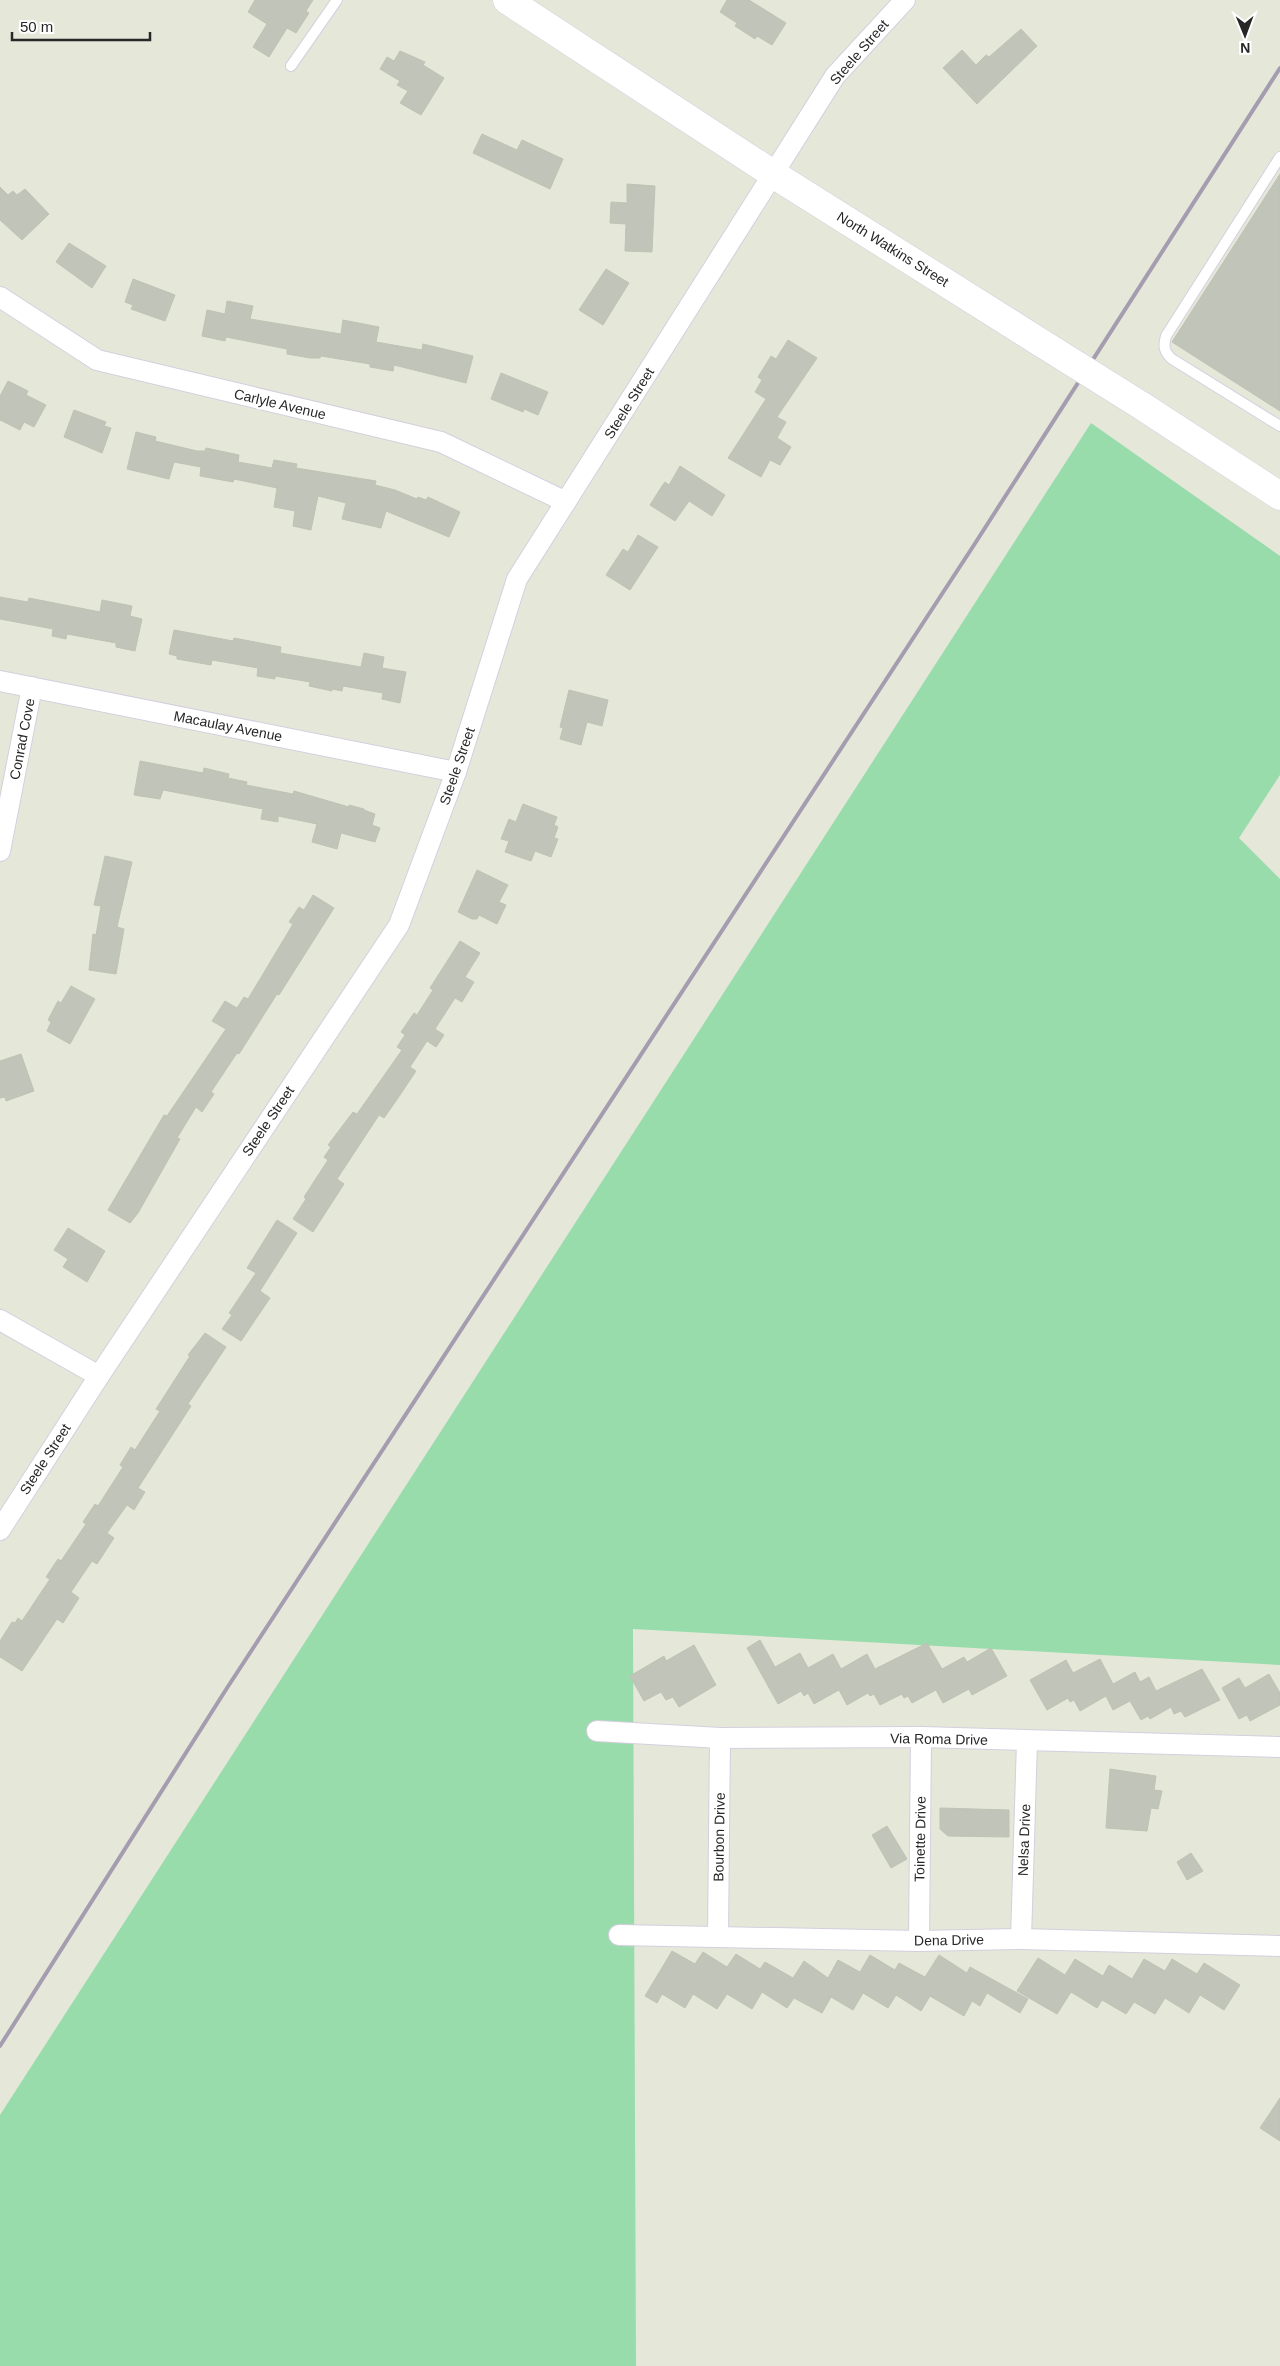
<svg xmlns="http://www.w3.org/2000/svg" width="1280" height="2366" viewBox="0 0 1280 2366" font-family="Arial,sans-serif">
  <style>
    .green { fill: #98dcac }
    .building { fill: #c0c4b9; stroke: #bfc3b3 }
    .lines { fill: none; stroke-linecap: round; stroke-linejoin: round }
    .service-casing { stroke: #d6cedf; stroke-width: 12 }
    .minor-casing { stroke: #d6cedf; stroke-width: 22 }
    .secondary-casing { stroke: #d6cedf; stroke-width: 29 }
    .service { stroke: #fff; stroke-width: 10 }
    .minor { stroke: #fff; stroke-width: 20 }
    .secondary { stroke: #fff; stroke-width: 28 }
    .rail { stroke: #a69cb0; stroke-width: 4 }
    .secondary-bridge-casing { stroke: #d6cedf; stroke-width: 29; stroke-linecap: butt }
    .secondary-bridge { stroke: #fff; stroke-width: 28 }
    .labels { text-anchor: middle; stroke-width: 4.5; stroke-linejoin: round; paint-order: stroke }
    .street-label { font-size: 14px; fill: #272727; stroke: #fff }
  </style>
  <rect width="100%" height="100%" fill="#e5e8d9"/>
  <polygon class="green" points="1091,423 1280,556 1280,775 1239,838 1280,879 1280,1665 633,1629 636,2366 0,2366 0,2115"/>
  <g class="building">
    <polygon points="255,0 313,0 306,11 309,13 296,33 287,28 269,57 253,47 267,24 248,12"/>
    <polygon points="727,0 749,0 786,23 772,45 757,36 755,39 735,26 737,23 720,12"/>
    <polygon points="1021,29 1037,46 977,104 943,68 962,50 976,65 986,55 989,57"/>
    <polygon points="400,51 425,62 423,65 444,78 421,115 400,103 408,91 397,85 400,81 380,69 387,57 394,61"/>
    <polygon points="482,134 517,150 522,140 563,159 550,189 473,153"/>
    <polygon points="1280,174 1280,411 1172,342"/>
    <polygon points="627,184 655,186 652,252 625,251 626,224 610,223 611,202 627,203"/>
    <polygon points="0,187 8,195 13,191 17,195 25,189 49,214 22,240 0,220"/>
    <polygon points="69,243 106,266 92,288 56,262"/>
    <polygon points="606,269 629,283 603,325 579,310"/>
    <polygon points="133,279 175,295 165,321 131,309 133,305 125,302"/>
    <polygon points="227,301 253,306 250,319 341,334 343,320 379,327 376,342 422,350 423,344 473,356 466,383 394,365 393,371 370,367 370,364 321,356 320,358 310,358 287,354 287,349 226,337 225,341 202,336 207,310 225,314"/>
    <polygon points="788,340 817,358 777,417 786,422 777,438 791,447 780,465 770,460 761,477 728,458 766,399 755,392 762,380 758,377 771,356 776,359"/>
    <polygon points="501,373 548,392 538,415 524,409 523,412 491,399"/>
    <polygon points="8,381 28,391 26,395 46,405 34,427 24,422 20,430 0,420 0,396"/>
    <polygon points="74,410 106,422 104,426 111,428 102,453 64,437"/>
    <polygon points="136,432 156,437 155,441 197,451 205,451 206,448 239,455 238,462 272,468 274,460 297,464 296,468 376,481 375,485 395,490 417,499 418,497 426,500 428,497 460,512 449,537 386,511 381,528 342,519 346,503 318,496 311,530 293,526 295,511 274,507 277,488 234,479 233,482 200,476 201,467 174,462 169,479 127,469"/>
    <polygon points="680,466 725,495 712,516 689,501 675,521 650,505 662,486 665,482 669,485"/>
    <polygon points="638,535 658,547 630,590 606,575 623,549 628,552"/>
    <polygon points="0,597 28,602 29,598 100,612 102,600 132,606 130,616 142,619 135,651 116,647 116,643 67,634 66,639 52,636 53,629 0,619"/>
    <polygon points="174,630 233,641 234,638 281,647 280,653 361,667 364,653 384,657 382,668 406,672 400,703 382,699 383,693 343,686 342,691 332,689 332,691 309,686 310,682 275,676 275,679 257,676 258,668 212,660 211,665 177,659 177,656 169,654"/>
    <polygon points="569,690 608,700 602,726 587,722 581,745 560,739 563,728 560,727"/>
    <polygon points="140,761 203,773 204,768 229,774 228,778 247,782 246,785 293,794 294,791 349,807 349,805 364,809 364,810 375,814 372,825 380,828 375,842 341,833 337,849 312,842 317,824 278,816 278,822 261,819 263,809 163,790 160,799 134,795"/>
    <polygon points="523,804 557,817 554,825 558,827 554,838 558,839 551,857 535,851 531,861 505,852 509,841 501,839 509,819 516,822"/>
    <polygon points="105,856 132,862 117,927 124,929 116,974 89,970 93,934 96,935 101,906 94,905"/>
    <polygon points="477,870 508,885 499,902 506,905 497,924 479,915 477,919 472,919 458,912"/>
    <polygon points="313,895 334,908 279,995 277,994 239,1054 237,1053 211,1092 214,1094 202,1112 196,1107 177,1138 180,1139 138,1213 130,1223 108,1210 164,1115 167,1116 226,1029 212,1021 225,1001 237,1008 244,997 248,999 293,924 289,922 299,907 304,910"/>
    <polygon points="460,941 480,953 465,977 474,982 462,1002 455,998 435,1029 444,1035 436,1047 427,1041 410,1067 416,1071 398,1098 384,1118 379,1115 337,1179 344,1184 313,1232 293,1219 306,1199 304,1197 328,1160 324,1157 331,1147 328,1145 353,1112 357,1114 402,1050 397,1047 405,1035 401,1032 414,1013 417,1015 433,990 430,988"/>
    <polygon points="71,986 95,999 70,1044 47,1031 51,1022 48,1020 58,1001 61,1003"/>
    <polygon points="21,1054 34,1091 6,1101 5,1097 0,1098 0,1061"/>
    <polygon points="277,1220 297,1233 260,1291 270,1298 241,1341 222,1329 232,1315 229,1313 256,1273 247,1268"/>
    <polygon points="68,1228 105,1251 87,1282 63,1267 68,1259 54,1250"/>
    <polygon points="205,1333 226,1347 188,1404 191,1406 138,1488 145,1492 134,1510 127,1505 107,1533 114,1538 97,1564 92,1561 71,1592 79,1598 63,1623 57,1619 22,1671 0,1657 0,1641 12,1622 15,1623 18,1618 22,1621 50,1579 46,1577 58,1559 61,1561 86,1524 83,1522 95,1504 98,1506 123,1467 120,1465 131,1447 135,1450 160,1411 156,1409 190,1356 188,1355"/>
    <polygon points="760,1640 775,1667 800,1653 808,1668 833,1654 841,1669 867,1654 875,1669 927,1643 942,1669 964,1657 967,1662 991,1648 1007,1676 972,1695 969,1689 943,1703 936,1690 912,1703 908,1696 904,1698 902,1694 880,1705 874,1694 870,1696 868,1693 847,1705 839,1690 814,1704 808,1693 804,1696 801,1691 778,1704 747,1648"/>
    <polygon points="694,1645 716,1685 679,1707 673,1697 666,1700 661,1692 644,1701 630,1676 664,1656 666,1661"/>
    <polygon points="1100,1659 1113,1684 1135,1672 1140,1682 1149,1677 1156,1691 1202,1669 1220,1700 1185,1717 1181,1711 1174,1714 1171,1707 1150,1719 1148,1716 1141,1720 1130,1701 1113,1710 1106,1696 1080,1711 1074,1700 1070,1702 1068,1698 1047,1710 1030,1680 1066,1660 1073,1673"/>
    <polygon points="1269,1674 1280,1693 1280,1705 1250,1721 1247,1715 1239,1719 1222,1688 1239,1678 1245,1688"/>
    <polygon points="1110,1769 1156,1776 1154,1790 1162,1791 1158,1809 1151,1808 1147,1831 1106,1828"/>
    <polygon points="940,1808 1009,1810 1009,1837 948,1836 940,1829"/>
    <polygon points="887,1826 907,1859 891,1868 872,1835"/>
    <polygon points="1191,1853 1203,1871 1187,1880 1177,1862"/>
    <polygon points="672,1951 695,1964 703,1952 727,1967 736,1954 760,1969 765,1962 793,1978 804,1961 828,1978 838,1960 860,1972 870,1955 895,1970 899,1963 925,1977 939,1955 967,1973 970,1967 1028,1999 1020,2013 987,1993 980,2006 972,2001 964,2016 930,1996 921,2011 896,1995 888,2008 863,1993 853,2010 831,1997 822,2013 794,1998 787,2008 762,1992 752,2009 727,1994 717,2009 693,1994 685,2008 662,1994 657,2003 645,1996"/>
    <polygon points="1038,1958 1065,1975 1075,1959 1103,1976 1109,1965 1132,1979 1144,1959 1165,1971 1172,1959 1197,1974 1204,1963 1240,1985 1224,2010 1200,1995 1189,2013 1165,1998 1155,2014 1134,2002 1126,2014 1102,2000 1097,2008 1071,1992 1057,2014 1017,1991"/>
    <polygon points="1280,2098 1280,2141 1260,2128"/>
  </g>
  <g class="lines">
    <defs>
      <g id="service">
        <polyline points="291,66 337,0"/>
        <path d="M1280,157l-114,179c-3,10 -2,16 6,23l108,67"/>
      </g>
      <g id="minor">
        <polyline points="0,297 97,360 441,442 566,502"/>
        <polyline points="0,681 456,772"/>
        <polyline points="0,851 32,687"/>
        <polyline points="0,1320 99,1376"/>
        <polyline points="0,1530 99,1376 399,925 456,772 517,579 835,76 905,0"/>
        <polyline points="597,1731 720,1738 921,1737 1280,1747"/>
        <polyline points="619,1935 919,1941 1021,1939 1280,1946"/>
        <polyline points="718,1936 720,1738"/>
        <polyline points="1021,1939 1027,1741"/>
        <polyline points="919,1941 921,1737"/>
      </g>
      <g id="secondary">
        <polyline points="507,0 773,174 1043,344"/>
        <polyline points="1142,406 1280,496"/>
      </g>
    </defs>
    <use href="#service" class="service-casing"/>
    <use href="#minor" class="minor-casing"/>
    <use href="#secondary" class="secondary-casing"/>
    <use href="#service" class="service"/>
    <use href="#minor" class="minor"/>
    <use href="#secondary" class="secondary"/>
    <polyline class="rail" points="0,2046 227,1688 974,545 1280,68"/>
    <defs>
      <polyline id="secondary-bridge" points="1043,344 1142,406"/>
    </defs>
    <use href="#secondary-bridge" class="secondary-bridge-casing"/>
    <use href="#secondary-bridge" class="secondary-bridge"/>
  </g>
  <g class="labels">
    <g class="street-label">
      <text transform="translate(859 52) rotate(-49)" y="5">Steele Street</text>
      <text transform="translate(893 249) rotate(32)" y="5">North Watkins Street</text>
      <text transform="translate(629 403) rotate(-58)" y="5">Steele Street</text>
      <text transform="translate(280 404) rotate(13)" y="5">Carlyle Avenue</text>
      <text transform="translate(228 726) rotate(11)" y="5">Macaulay Avenue</text>
      <text transform="translate(22 739) rotate(-79)" y="5">Conrad Cove</text>
      <text transform="translate(457 766) rotate(-71)" y="5">Steele Street</text>
      <text transform="translate(268 1121) rotate(-56)" y="5">Steele Street</text>
      <text transform="translate(45 1459) rotate(-57)" y="5">Steele Street</text>
      <text transform="translate(939 1739) rotate(1)" y="5">Via Roma Drive</text>
      <text transform="translate(719 1837) rotate(-89)" y="5">Bourbon Drive</text>
      <text transform="translate(920 1839) rotate(-89)" y="5">Toinette Drive</text>
      <text transform="translate(1024 1840) rotate(-88)" y="5">Nelsa Drive</text>
      <text transform="translate(949 1940) rotate(-1)" y="5">Dena Drive</text>
    </g>
  </g>
  <g transform="translate(1245 35) rotate(179)" stroke="#ffffff" stroke-width="4" paint-order="stroke">
  <path d="M0-4L9 19L0 12L-9 19Z" fill="#272727"/>
  <text y="-8" font-size="14" font-weight="bold" text-anchor="middle" fill="#272727">N</text>
  </g>
  <path d="M12 32v8h138v-8" fill="none" stroke="#272727" stroke-width="2.5"/>
  <text x="20" y="32" font-size="15" fill="#272727" stroke="#ffffff" stroke-width="4" paint-order="stroke">50 m</text>
</svg>
